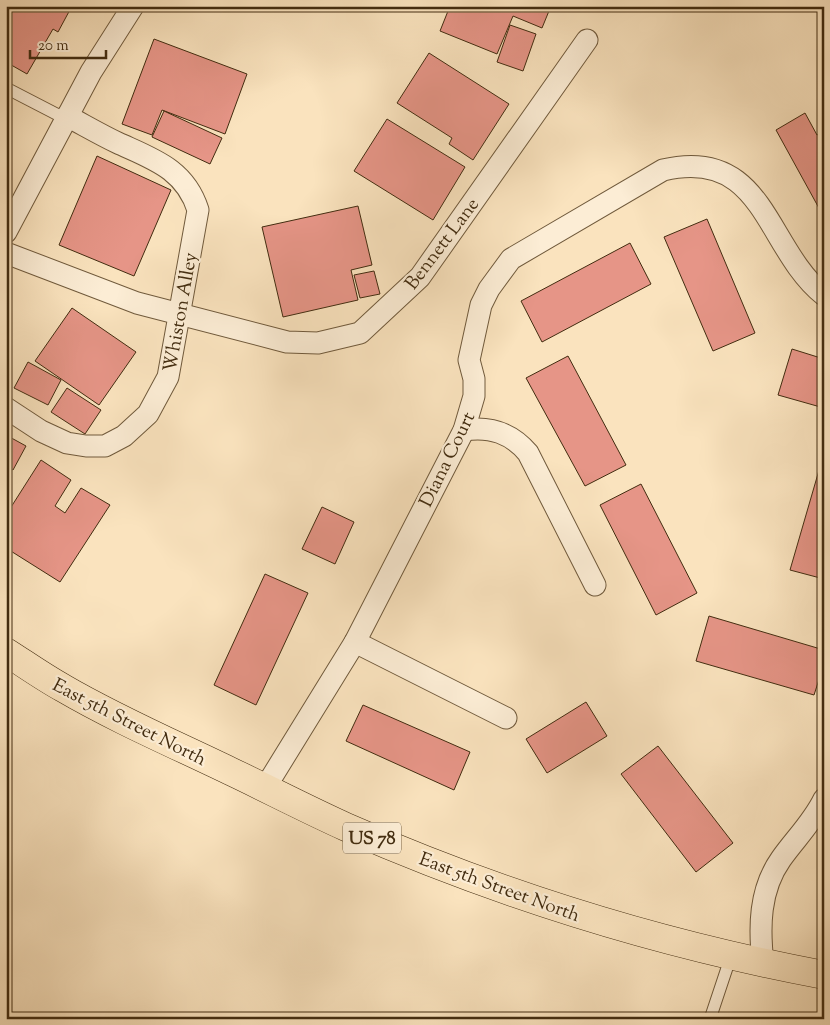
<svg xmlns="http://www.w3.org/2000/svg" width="830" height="1025" viewBox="0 0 830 1025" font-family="'Sorts Mill Goudy',serif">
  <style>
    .building { fill: #e69587; stroke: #422c10 }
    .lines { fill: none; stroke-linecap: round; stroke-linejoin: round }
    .service-casing { stroke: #705a3c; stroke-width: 13 }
    .minor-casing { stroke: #705a3c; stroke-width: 23 }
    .primary-casing { stroke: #422c10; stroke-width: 29 }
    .service { stroke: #fcedd5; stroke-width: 11 }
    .minor { stroke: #fcedd5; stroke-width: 21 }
    .primary { stroke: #fae3be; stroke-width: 28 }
    .labels { text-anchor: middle; stroke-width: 4.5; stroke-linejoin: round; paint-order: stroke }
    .shield { fill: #fcedd5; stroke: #7a664b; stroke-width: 1 }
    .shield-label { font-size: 18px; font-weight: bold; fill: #422c10 }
    .street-label { font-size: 19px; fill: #422c10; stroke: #fcedd5 }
  </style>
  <rect width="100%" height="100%" fill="#fae3be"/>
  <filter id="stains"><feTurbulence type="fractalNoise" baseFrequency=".004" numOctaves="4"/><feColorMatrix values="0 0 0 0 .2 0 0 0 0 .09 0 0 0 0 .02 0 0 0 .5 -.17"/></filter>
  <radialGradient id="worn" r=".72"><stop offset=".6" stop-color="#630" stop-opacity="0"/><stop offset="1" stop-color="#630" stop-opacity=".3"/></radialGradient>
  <g class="building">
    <polygon points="6,6 72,6 58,32 53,29 27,74 6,62"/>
    <polygon points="450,6 551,6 542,28 513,16 497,54 440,31"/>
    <polygon points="510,25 536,34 523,71 497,62"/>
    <polygon points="154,39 247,74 225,134 162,110 152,135 122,124"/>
    <polygon points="429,53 509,104 473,160 449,144 452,138 397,103"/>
    <polygon points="164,111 222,138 210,164 152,137"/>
    <polygon points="805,113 817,135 824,131 824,207 820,210 776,130"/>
    <polygon points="387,119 465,167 433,220 354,171"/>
    <polygon points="97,156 171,190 134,276 59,245"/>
    <polygon points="358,206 372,265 351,270 358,300 283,317 262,227"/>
    <polygon points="707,219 755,333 713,351 664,237"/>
    <polygon points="630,243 651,284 542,342 521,301"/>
    <polygon points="374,271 380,294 360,298 354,275"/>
    <polygon points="72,308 136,352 99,405 35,361"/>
    <polygon points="792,349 824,359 824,408 778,395"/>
    <polygon points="568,356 626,465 585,486 526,378"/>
    <polygon points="28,362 61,380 48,405 14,388"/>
    <polygon points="67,388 101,410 85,434 51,412"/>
    <polygon points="6,435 26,446 13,470 6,466"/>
    <polygon points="824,453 824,579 790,570"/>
    <polygon points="41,460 71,480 55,506 65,513 81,488 110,505 60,582 6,548 6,515"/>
    <polygon points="641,484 697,593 656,615 600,505"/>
    <polygon points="322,507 354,522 335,564 302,549"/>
    <polygon points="265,574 308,593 256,705 214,685"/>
    <polygon points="709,616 824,650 824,664 814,695 696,661"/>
    <polygon points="586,702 607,736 547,773 526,739"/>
    <polygon points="363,705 470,752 454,790 346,741"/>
    <polygon points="658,746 733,843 696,872 621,774"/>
  </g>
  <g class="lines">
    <defs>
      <g id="service">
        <polyline points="6,88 66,119"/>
        <polyline points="710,1019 731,956"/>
      </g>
      <g id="minor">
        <polyline points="6,232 91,72 133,6"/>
        <polyline points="6,253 137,303 287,342 318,343 360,333 420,277 587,40"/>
        <path d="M6,408l35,23 26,12 19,3h19l19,-10 24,-22 20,-37 30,-167c-13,-41 -45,-51 -80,-67 -17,-8 -34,-18 -51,-27"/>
        <path d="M464,430c27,-4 47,3 64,23l67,132"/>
        <polyline points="355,642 506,718"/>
        <path d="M265,788l90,-146 109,-212 10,-34v-17l-5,-19 12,-55 8,-16 22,-30 152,-89c102,-24 102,78 161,125"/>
        <path d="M763,963c-4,-35 -4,-73 18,-104 14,-20 32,-37 43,-60"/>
      </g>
      <path id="primary" d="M6,652c19,12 37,25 57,36 53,31 111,56 167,83 38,18 76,38 116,56 153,67 313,117 478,148"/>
    </defs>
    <use href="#service" class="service-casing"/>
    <use href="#minor" class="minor-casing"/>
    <use href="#primary" class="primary-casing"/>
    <use href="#service" class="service"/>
    <use href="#minor" class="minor"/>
    <use href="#primary" class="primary"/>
  </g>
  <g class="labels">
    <rect class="shield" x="343" y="822.5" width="58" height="31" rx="4"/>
    <g class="shield-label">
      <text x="372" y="844">US 78</text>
    </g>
    <g class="street-label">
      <text transform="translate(441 243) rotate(-53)" y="7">Bennett Lane</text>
      <text transform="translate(179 312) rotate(-80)" y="7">Whiston Alley</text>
      <text transform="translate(446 459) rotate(-64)" y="7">Diana Court</text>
      <text transform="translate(130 721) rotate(27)" y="7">East 5th Street North</text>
      <text transform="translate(500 886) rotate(20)" y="7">East 5th Street North</text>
    </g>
  </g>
  <rect width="830" height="1025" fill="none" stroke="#fae3be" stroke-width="25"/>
  <rect x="8" y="8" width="815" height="1010" fill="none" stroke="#422c10" stroke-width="2.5"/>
  <rect x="12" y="12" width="805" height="1000" fill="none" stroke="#422c10"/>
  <path d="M30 50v8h76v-8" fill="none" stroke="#422c10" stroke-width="2.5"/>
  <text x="38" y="50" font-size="15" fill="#422c10" stroke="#fcedd5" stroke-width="4" paint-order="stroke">20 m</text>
  <rect width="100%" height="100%" filter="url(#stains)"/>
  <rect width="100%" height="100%" fill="url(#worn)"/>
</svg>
